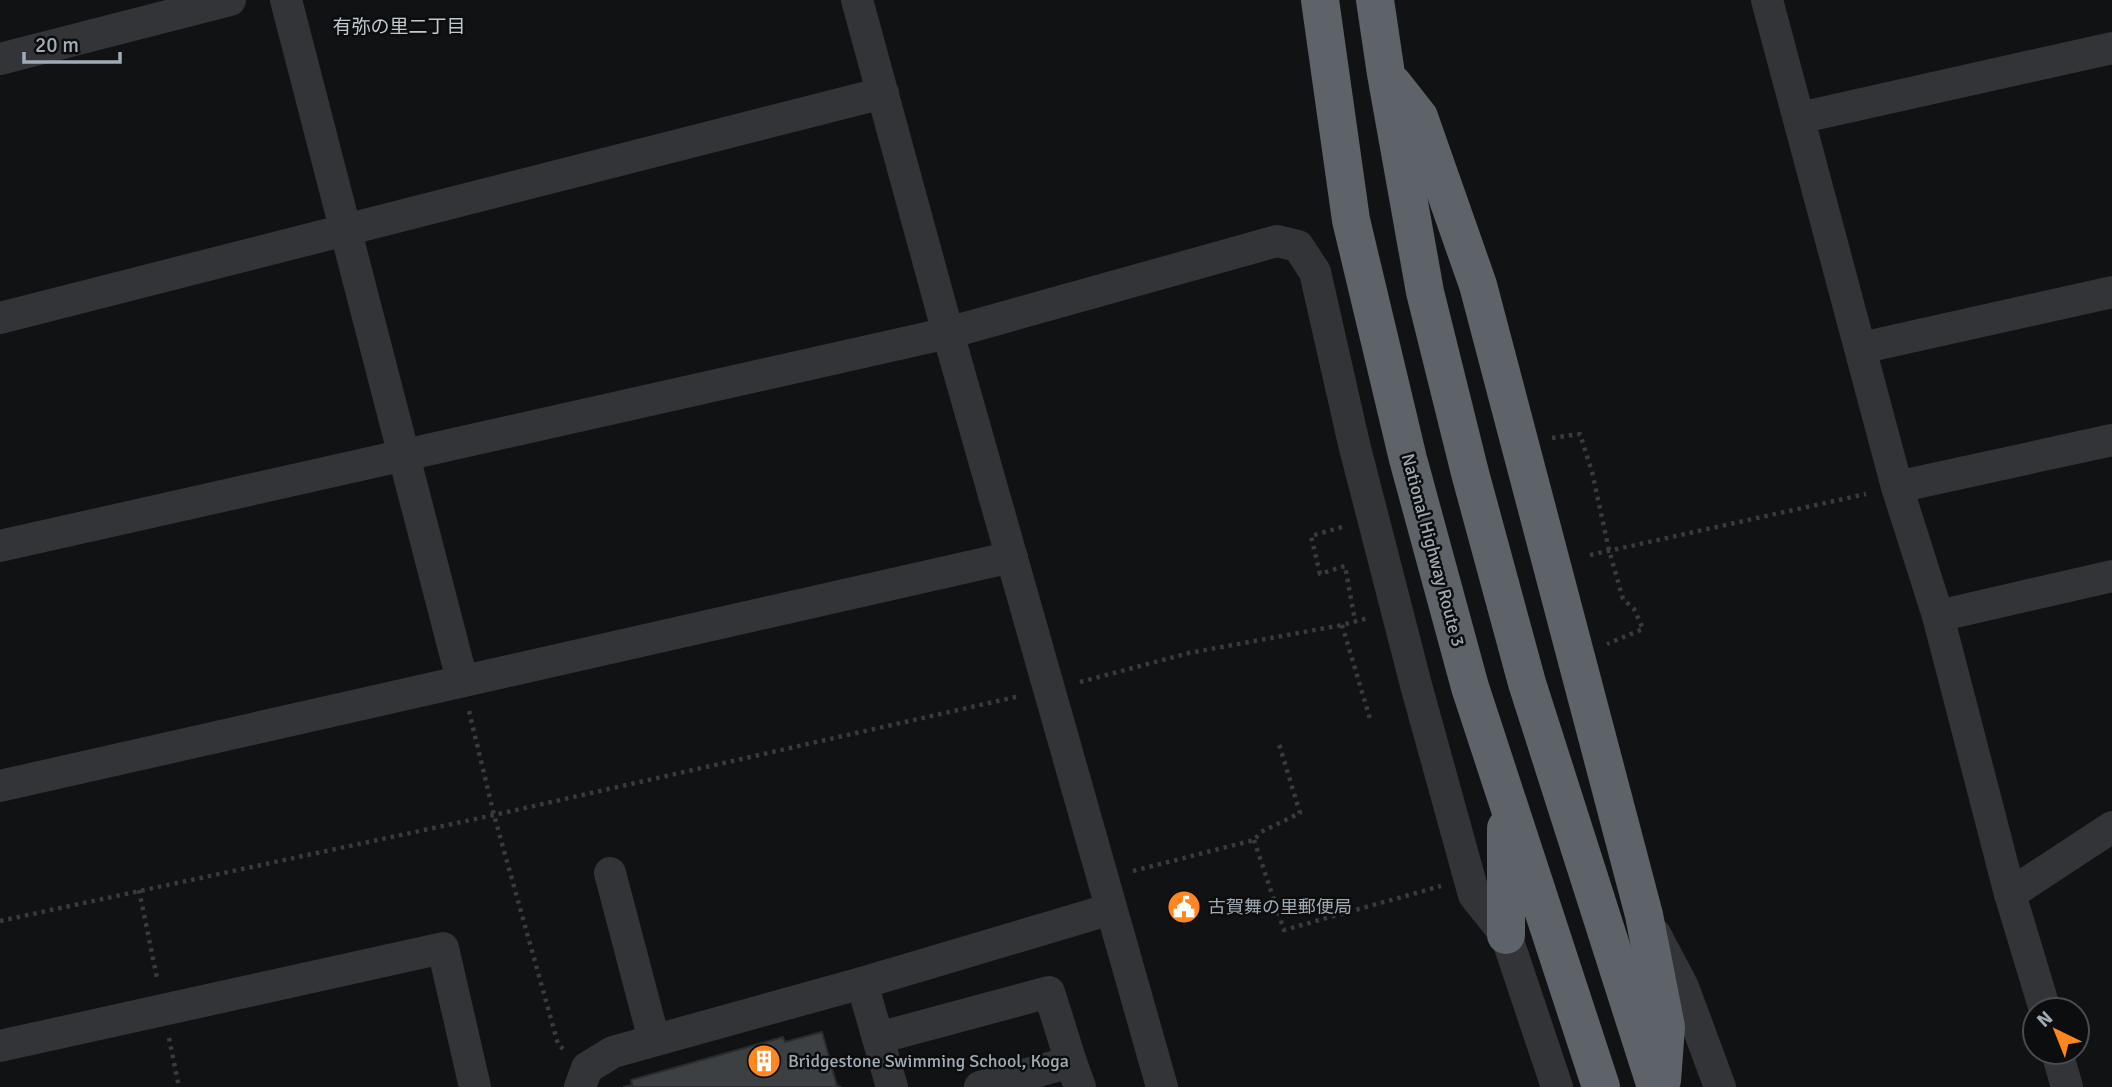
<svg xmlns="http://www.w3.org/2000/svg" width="2112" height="1087" viewBox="0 0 2112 1087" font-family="Signika,'Noto Sans JP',sans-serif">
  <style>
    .building { fill: #3d4043; stroke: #2b2c2f; stroke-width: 2 }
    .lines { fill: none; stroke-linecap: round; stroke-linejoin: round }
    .path { stroke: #383b3f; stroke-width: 4.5; stroke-dasharray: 3.5 5; stroke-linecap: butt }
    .minor { stroke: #323438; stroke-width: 32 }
    .highway { stroke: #5e636a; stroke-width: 38 }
    .labels { text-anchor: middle; stroke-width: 5; stroke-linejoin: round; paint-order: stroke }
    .street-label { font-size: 18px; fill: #a1abb5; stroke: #0c0d0e }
    .poi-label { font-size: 18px; fill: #a1abb5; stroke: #0c0d0e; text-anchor: start }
    .neighbourhood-label { font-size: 19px; fill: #c3c9d1; stroke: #0c0d0e }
  </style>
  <rect width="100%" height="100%" fill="#111213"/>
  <polygon class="building" points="822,1032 837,1086 842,1087 623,1087 632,1085 631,1080 783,1037 785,1042"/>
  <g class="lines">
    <g class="path">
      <polyline points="1552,438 1580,434 1592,472 1609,550 1623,599 1634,609 1643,629 1607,644"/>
      <polyline points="1342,527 1311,536 1320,574 1345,566 1355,621"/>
      <polyline points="1590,555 1866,494"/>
      <polyline points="1342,625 1371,722"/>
      <polyline points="1080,682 1189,653 1342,625 1368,618"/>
      <polyline points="469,711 494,815 558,1044 563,1049"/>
      <polyline points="1254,840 1284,930 1441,886"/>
      <polyline points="1133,871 1254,840 1261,832 1300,813 1279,744"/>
      <polyline points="139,890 157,978"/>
      <polyline points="0,921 494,815 1020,696"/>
      <polyline points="169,1038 179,1087"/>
    </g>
    <g class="minor">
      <polyline points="286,0 462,680"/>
      <polyline points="857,0 948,333 1162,1087"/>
      <polyline points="1767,0 1897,487 1938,616 2010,894 2045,1010"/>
      <polyline points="0,59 230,0"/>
      <polyline points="1799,118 2112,48"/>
      <polyline points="0,318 883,93"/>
      <polyline points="1861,348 2112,292"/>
      <polyline points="1897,487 2112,440"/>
      <polyline points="0,546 948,333 1277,241 1298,246 1315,272 1354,444 1416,685 1474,895 1506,935 1557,1087"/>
      <polyline points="1938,616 2112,576"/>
      <polyline points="0,786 1012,557"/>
      <polyline points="610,873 654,1040"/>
      <polyline points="2010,894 2112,827"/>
      <polyline points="1655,934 1683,987 1720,1087"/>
      <polyline points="862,983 892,1087"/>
      <polyline points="878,1038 1049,992 1071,1062"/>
      <polyline points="0,1046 443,948 475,1087"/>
      <polyline points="2057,1052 2067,1087"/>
      <polyline points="580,1087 587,1068 613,1052 862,983 1111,909"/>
      <polyline points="980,1087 1071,1062 1080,1087"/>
    </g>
    <g class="highway">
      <polyline points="1320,0 1351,220 1408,459 1470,687 1601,1087"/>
      <polyline points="1375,0 1386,74 1425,292 1470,473 1527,683 1656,1087"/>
      <polyline points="1393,84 1419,117 1478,285 1644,915 1666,1027 1662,1080"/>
      <polyline points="1506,828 1506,935"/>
    </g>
  </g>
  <defs>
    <symbol id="civic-disc" viewBox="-11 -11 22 22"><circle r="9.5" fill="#ff871d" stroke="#0c0d0e"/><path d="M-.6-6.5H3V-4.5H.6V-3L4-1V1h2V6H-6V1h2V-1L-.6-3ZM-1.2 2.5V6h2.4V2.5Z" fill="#fff"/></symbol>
    <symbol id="building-disc" viewBox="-11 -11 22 22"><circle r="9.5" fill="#ff871d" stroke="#0c0d0e"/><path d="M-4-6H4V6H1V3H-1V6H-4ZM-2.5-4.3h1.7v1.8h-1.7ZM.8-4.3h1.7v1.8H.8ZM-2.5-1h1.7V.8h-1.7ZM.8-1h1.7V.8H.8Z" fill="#fff"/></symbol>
  </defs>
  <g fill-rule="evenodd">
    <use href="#civic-disc" x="1165" y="888" width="38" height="38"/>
    <use href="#building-disc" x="745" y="1042" width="38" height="38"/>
  </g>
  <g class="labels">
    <g class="street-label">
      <text transform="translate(1433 550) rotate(75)" y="6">National Highway Route 3</text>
    </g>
    <g class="poi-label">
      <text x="1208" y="913">古賀舞の里郵便局</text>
      <text x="788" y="1067">Bridgestone Swimming School, Koga</text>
    </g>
    <g class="neighbourhood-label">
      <text x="399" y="33">有弥の里二丁目</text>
    </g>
  </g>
  <g transform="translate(2056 1031) rotate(317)"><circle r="33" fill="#0c0d0e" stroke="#484c51" stroke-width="2"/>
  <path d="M0-5L12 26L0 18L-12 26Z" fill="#ff871d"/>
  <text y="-10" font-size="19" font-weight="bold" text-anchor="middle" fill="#a1abb5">N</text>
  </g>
  <path d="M24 52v10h96v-10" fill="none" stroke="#a1abb5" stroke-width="3.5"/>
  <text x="35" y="52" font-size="21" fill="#a1abb5" stroke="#0c0d0e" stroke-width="5" paint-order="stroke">20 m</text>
</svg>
